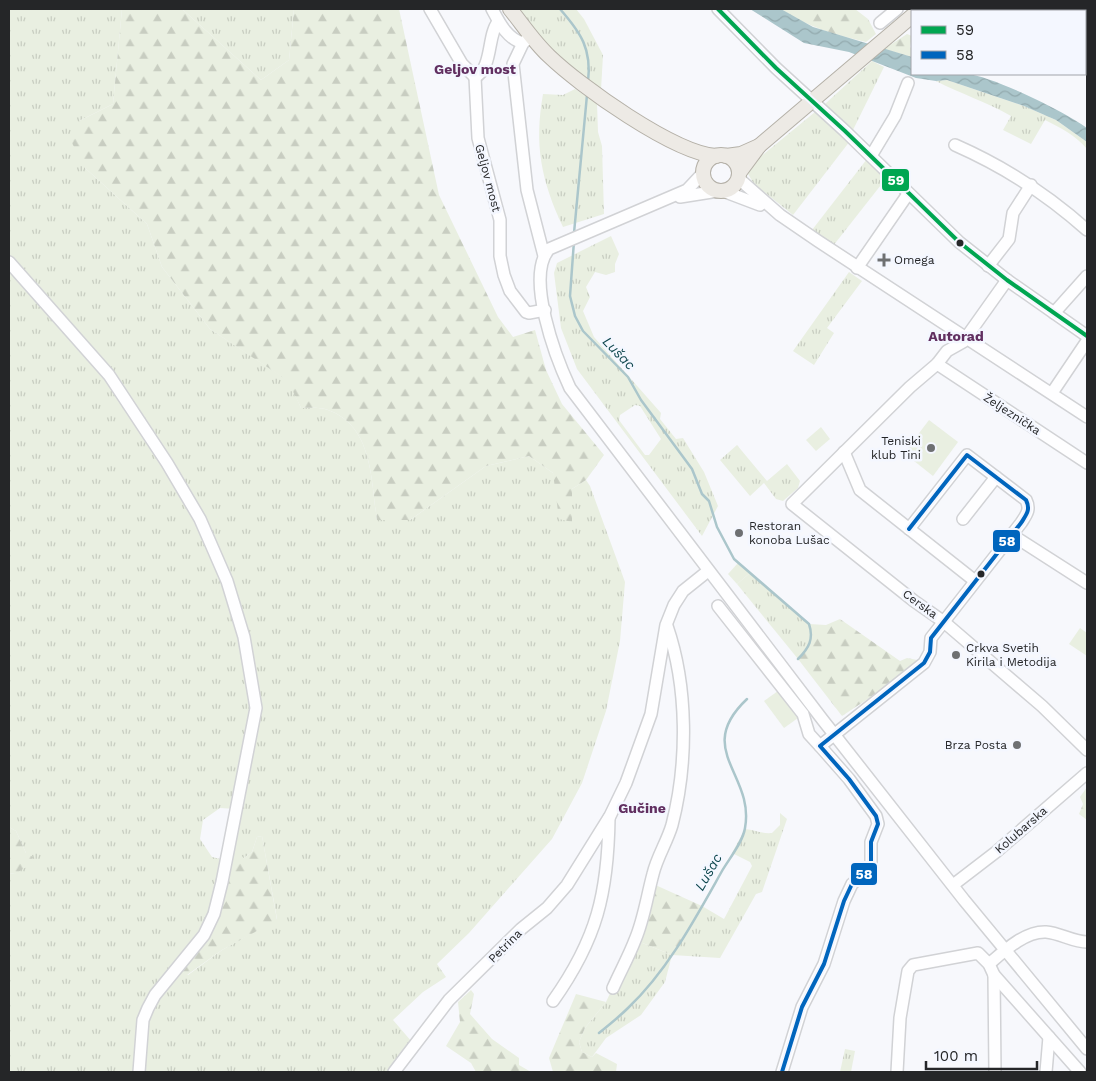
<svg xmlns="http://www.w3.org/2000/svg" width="1096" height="1081" viewBox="0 0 1096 1081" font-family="'Work Sans',sans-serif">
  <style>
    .grass { fill: url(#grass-tufts); fill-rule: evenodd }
    .forest { fill: url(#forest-firs) }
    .park { fill: #e9efe1 }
    .water { fill: url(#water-waves) }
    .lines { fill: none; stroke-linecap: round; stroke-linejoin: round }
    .stream { stroke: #abc6cb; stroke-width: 2.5 }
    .minor-casing { stroke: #d1d2d5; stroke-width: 14 }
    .major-casing { stroke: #b4b0a7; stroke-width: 16 }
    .minor { stroke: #fefeff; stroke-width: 11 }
    .major { stroke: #edeae5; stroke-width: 14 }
    .bus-1-casing { stroke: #f4f7ff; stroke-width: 8 }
    .bus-2-casing { stroke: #f4f7ff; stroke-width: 8 }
    .bus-1 { stroke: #00a651; stroke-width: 4 }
    .bus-2 { stroke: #0065bd; stroke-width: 4 }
    .bus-dot { fill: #252628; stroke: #f4f7ff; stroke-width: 2 }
    .poi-dot { fill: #6e7072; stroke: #f4f7ff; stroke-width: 2 }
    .labels { text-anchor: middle; stroke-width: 5; stroke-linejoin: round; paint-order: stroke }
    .street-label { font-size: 12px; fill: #252628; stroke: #f4f7ff }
    .poi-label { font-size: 12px; fill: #252628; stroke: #f4f7ff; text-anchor: start }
    .neighbourhood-label { font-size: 14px; font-weight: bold; fill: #612f60; stroke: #f4f7ff }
    .water-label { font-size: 14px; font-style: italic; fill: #0f474e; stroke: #f4f7ff }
    .line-badge { stroke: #f4f7ff; stroke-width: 2 }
    .badge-label { font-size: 14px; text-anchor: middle; font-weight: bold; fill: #fff }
  </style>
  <defs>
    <pattern id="grass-tufts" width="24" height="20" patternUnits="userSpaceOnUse" patternTransform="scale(1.25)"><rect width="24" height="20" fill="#e9efe1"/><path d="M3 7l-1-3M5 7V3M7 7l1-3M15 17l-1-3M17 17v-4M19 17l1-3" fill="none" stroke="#c8cdc1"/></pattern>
    <pattern id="forest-firs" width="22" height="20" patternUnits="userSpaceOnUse" patternTransform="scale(1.25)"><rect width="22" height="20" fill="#e9efe1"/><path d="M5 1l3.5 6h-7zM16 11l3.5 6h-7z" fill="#c8cdc1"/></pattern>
    <pattern id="water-waves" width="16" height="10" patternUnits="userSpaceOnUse" patternTransform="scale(1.25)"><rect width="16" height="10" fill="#abc6cb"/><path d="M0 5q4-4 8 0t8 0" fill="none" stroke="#93aaae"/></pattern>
  </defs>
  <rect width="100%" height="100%" fill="#f7f8fc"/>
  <g class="grass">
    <path d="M9,9h113l-9,95 -34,17 6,47 62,56 15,43 48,62 79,52 12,27c8,0 19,-1 27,2 45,16 43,70 49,110h33l76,-54 43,-10 24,17 19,49v-33l14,-9 4,6 35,96 -5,59 -14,70 -24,72 -30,56 -83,94 -32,31 9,13 -23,15 -30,28 19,22 -25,30h-247l4,-52 34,-51 10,6 34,-25 55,-31 -15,-83 -5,1 -5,15 -8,6h-16l29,-150 -12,-71 -44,-119 -91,-144 -101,-114z"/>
    <polygon points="182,9 294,9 289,60 261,80"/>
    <path d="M519,9h57l8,10 19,36 -2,35c-32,-23 -60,-48 -82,-81z"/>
    <polygon points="872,61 884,67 851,134 826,108 825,104"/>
    <path d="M947,80l77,26 32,14 31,22v7c-12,-14 -26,-21 -42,-29l-14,24 -28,-14 8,-14c-24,-14 -50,-22 -75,-35z"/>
    <path d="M575,89l22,14 1,29 4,14 2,68 -41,13c-22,-47 -29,-82 -20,-133l20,1z"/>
    <polygon points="815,112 820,113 850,141 793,215 754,184 748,174 754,162"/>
    <polygon points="867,159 888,176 833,246 812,230"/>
    <path d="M611,236l8,18 -4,10v8l-9,3 -11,-3 -9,15 4,10 -7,14 11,26 67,76 -1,6 16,20 7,-1 21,34 14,34 -16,30 -125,-167 -16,-41 -7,-55 3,-10zM635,405l5,1 21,33 -12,16h-4l-26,-35 1,-5z"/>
    <polygon points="9,263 82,345 166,464 226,581 255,708 236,809 220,808 203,820 200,839 212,857 225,860 213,914 147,1008 138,1072 9,1072 9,873 15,874 26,853 16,831 9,827"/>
    <polygon points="849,272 862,281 827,328 834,333 814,365 793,351"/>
    <polygon points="737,445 767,481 787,464 800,481 798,488 783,501 776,499 764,483 750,496 720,460"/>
    <path d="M750,573l59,51c5,15 0,24 -11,35l-61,-75z"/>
    <path d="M780,813l7,6 -25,73 -6,2 -36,64 -48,-3 -7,27 -24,33 -35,23 -14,19 -10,-5 -3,-10 6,-14 21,-26 29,-62 37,15 30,-49 22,13 28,-53 -2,-4 -18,-9 13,-24c10,1 17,5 27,4l8,-8z"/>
    <polygon points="845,1049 855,1051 851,1072 840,1072"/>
  </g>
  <g class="forest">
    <path d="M122,9h60l79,71 28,-20 5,-51h105l40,186 59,122 15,20 22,-7 11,40 16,34 42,51 -18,25 -14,9v33l-13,-3 -6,-46 -24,-17 -43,10 -76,54h-33c-6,-40 -4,-94 -49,-110 -8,-3 -19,-2 -27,-2l-13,-27 -78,-52 -48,-62 -15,-43 -62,-56 -13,-25 7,-22 34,-17z"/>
    <path d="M781,9h74l13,10 8,15 -10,8c-30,-7 -59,-15 -85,-33z"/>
    <polygon points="907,34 912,36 910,47 912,49 912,57 884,49"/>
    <path d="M840,619l60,42 7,-3 10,2 -16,17 -59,39 -44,-57c11,-11 16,-20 11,-35l17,1z"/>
    <polygon points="1087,787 1087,820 1079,814 1083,804 1080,797"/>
    <polygon points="9,827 16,831 26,853 33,857 31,864 15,874 9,873"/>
    <polygon points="262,836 277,920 222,950 187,975 178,969 205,935 228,858 235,852 244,858 252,852 257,837"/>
    <polygon points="651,883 702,906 672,955 635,940"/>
    <polygon points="471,990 474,994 470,1014 492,1039 519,1058 519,1065 531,1072 476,1072 471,1063 446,1046 460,1022 458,1002"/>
    <polygon points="576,994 606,1002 585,1028 579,1042 582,1052 592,1057 596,1053 617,1064 616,1072 553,1072 549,1058"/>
  </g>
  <g class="park">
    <polygon points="929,420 958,442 933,476 904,453"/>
    <polygon points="821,427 830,439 816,451 806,440"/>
    <polygon points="738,563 750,573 737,584 728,574"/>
    <polygon points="1080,628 1087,633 1087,656 1069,644"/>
    <polygon points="778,691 798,718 784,728 764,701"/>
  </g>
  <path class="water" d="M750,9h31l32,18 99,30v17c18,0 37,-2 55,0 25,2 99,38 120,54v14l-31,-22 -32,-14 -77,-26 -11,1 -20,-3 -67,-26 -45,-9z"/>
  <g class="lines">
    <g class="stream">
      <path d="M560,9c21,24 32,40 28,73"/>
      <polyline points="574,233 587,95"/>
      <path d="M574,241l-4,55 5,20 8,15 45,46 13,23 51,69 10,25 7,7 8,26 17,32 75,65c5,15 0,24 -11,35"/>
      <path d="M599,1033c10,-8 20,-16 29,-25 40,-38 67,-89 94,-137 7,-12 21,-29 23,-43 10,-54 -52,-78 2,-129"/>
    </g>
    <defs>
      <g id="minor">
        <path d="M430,9l32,55 13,13c18,-9 12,-41 23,-55"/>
        <path d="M492,9c7,13 15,30 31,34"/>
        <polyline points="718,9 776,68 845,131 959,242 1007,280 1087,336"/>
        <polyline points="1017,9 1020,11"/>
        <polyline points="1001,11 1002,9"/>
        <polyline points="880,23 897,9"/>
        <polyline points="531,36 523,43 513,64 527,190 544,256"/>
        <polyline points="1085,61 1087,63"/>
        <polyline points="475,77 478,138 500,220 500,256 504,275 510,291 526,312 529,313 545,310"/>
        <path d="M955,145c50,22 92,49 132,85"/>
        <polyline points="871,156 895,116 908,83"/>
        <path d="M702,174l-15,16 -138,59c-24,28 7,109 21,139l252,331 142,181 123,149"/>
        <polyline points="738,178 780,215 818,241 1087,417"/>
        <polyline points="723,191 760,205"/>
        <polyline points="680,197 718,191"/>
        <polyline points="9,262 109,375 167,463 200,519 227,581 244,637 256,708 222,882 214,914 204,935 155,995 148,1008 143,1020 139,1072"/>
        <polyline points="988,266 1009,239 1013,213 1031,185"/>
        <polyline points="857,268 908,194"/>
        <polyline points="1007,280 963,342 947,351 937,364 910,387 792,504 914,601 944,622 1042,706 1087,750"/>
        <polyline points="1054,313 1087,276"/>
        <polyline points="937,364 1087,463"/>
        <polyline points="1052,393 1087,341"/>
        <polyline points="844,452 860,490 975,581"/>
        <polyline points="963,519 996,477"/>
        <polyline points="1012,535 1087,583"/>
        <polyline points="718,606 803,714 809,734 820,746"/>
        <polyline points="953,885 996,852 1087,773"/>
        <path d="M989,964c15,-13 36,-33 57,-32 14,1 27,10 41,10"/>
        <polyline points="994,975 995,1072"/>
        <path d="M613,988c7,-16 16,-32 22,-48 9,-21 12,-44 18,-66 4,-17 14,-32 19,-49 16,-62 16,-138 -5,-199"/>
        <path d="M553,1001c44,-62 55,-108 56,-183"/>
        <polyline points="394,1072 449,1000 521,929 547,908 567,885 610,816 626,783 651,714 666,625 674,605 683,591 708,571"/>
        <path d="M782,1072l20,-65 22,-43 20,-63 8,-17 13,-11 6,-10v-21l7,-18 -2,-8 -27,-37 -29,-33 104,-83 6,-11 1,-14 90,-115c5,-8 10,-13 5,-23l-59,-45 -58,74"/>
        <polyline points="897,1072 900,1018 908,971 913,965 978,953 989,964 994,975 1080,1072"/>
        <polyline points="1046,1072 1049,1037"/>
      </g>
      <g id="major">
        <path d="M510,9c13,16 24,33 39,47 31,30 125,97 167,100"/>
        <polyline points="759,146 912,16"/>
        <circle cx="721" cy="173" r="18"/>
        <polyline points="726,156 741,154 759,146 739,173"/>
      </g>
    </defs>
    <use href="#minor" class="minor-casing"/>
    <use href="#major" class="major-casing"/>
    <use href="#minor" class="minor"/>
    <use href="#major" class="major"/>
    <defs>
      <polyline id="bus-1" points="718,9 776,68 845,131 959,242 1007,280 1087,336"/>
      <path id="bus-2" d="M782,1072l20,-65 22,-43 20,-63 8,-17 13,-11 6,-10v-21l7,-18 -2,-8 -27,-37 -29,-33 104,-83 6,-11 1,-14 90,-115c5,-8 10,-13 5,-23l-59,-45 -58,74"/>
    </defs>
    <use href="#bus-1" class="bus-1-casing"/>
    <use href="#bus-2" class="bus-2-casing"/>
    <use href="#bus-1" class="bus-1"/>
    <use href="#bus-2" class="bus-2"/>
  </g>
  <g class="bus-dot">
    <circle cx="960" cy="243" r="4.5"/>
    <circle cx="981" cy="574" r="4.5"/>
  </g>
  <g class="poi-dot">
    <path d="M881.5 252.5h5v5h5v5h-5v5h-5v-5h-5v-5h5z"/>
    <circle cx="931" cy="448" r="5"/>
    <circle cx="739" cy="533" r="5"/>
    <circle cx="956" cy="655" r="5"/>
    <circle cx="1017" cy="745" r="5"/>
  </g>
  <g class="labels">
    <g class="street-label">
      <text transform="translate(488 178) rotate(75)" y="4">Geljov most</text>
      <text transform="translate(1012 414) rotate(33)" y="4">Željeznička</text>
      <text transform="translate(920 604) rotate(36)" y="4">Cerska</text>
      <text transform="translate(1021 830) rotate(-41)" y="4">Kolubarska</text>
      <text transform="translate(505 946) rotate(-45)" y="4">Petrina</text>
    </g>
    <g class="poi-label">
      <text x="894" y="264">Omega</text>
      <text x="921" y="445" text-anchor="end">Teniski<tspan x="921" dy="14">klub Tini</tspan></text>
      <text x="749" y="530">Restoran<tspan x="749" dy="14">konoba Lušac</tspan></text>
      <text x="966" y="652">Crkva Svetih<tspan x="966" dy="14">Kirila i Metodija</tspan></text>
      <text x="1007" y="749" text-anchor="end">Brza Posta</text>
    </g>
    <g class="neighbourhood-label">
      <text x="475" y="74">Geljov most</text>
      <text x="956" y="341">Autorad</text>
      <text x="642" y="813">Gučine</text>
    </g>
    <g class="water-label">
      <text transform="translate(619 353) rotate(46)" y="5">Lušac</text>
      <text transform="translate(708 872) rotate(-60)" y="5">Lušac</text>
    </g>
  </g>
  <g class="line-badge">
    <rect x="881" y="168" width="29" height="24" rx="5" fill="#00a651"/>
    <rect x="992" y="529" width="29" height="24" rx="5" fill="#0065bd"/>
    <rect x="850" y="862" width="28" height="24" rx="5" fill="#0065bd"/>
  </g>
  <g class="badge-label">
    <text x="896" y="185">59</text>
    <text x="1007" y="546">58</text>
    <text x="864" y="879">58</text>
  </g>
  <rect width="1096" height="1081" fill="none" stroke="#252628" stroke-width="20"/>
  <rect x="911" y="10" width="175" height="65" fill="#f4f7ff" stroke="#a1a3a9"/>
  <rect x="921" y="26" width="25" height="8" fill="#00a651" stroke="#a1a3a9"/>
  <text x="956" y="35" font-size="15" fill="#252628">59</text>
  <rect x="921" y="51" width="25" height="8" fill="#0065bd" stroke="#a1a3a9"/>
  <text x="956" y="60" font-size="15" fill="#252628">58</text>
  <path d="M926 1061v8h111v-8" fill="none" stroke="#252628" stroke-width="2.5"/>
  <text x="934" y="1061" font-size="15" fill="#252628" stroke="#f4f7ff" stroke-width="4" paint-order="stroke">100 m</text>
</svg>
